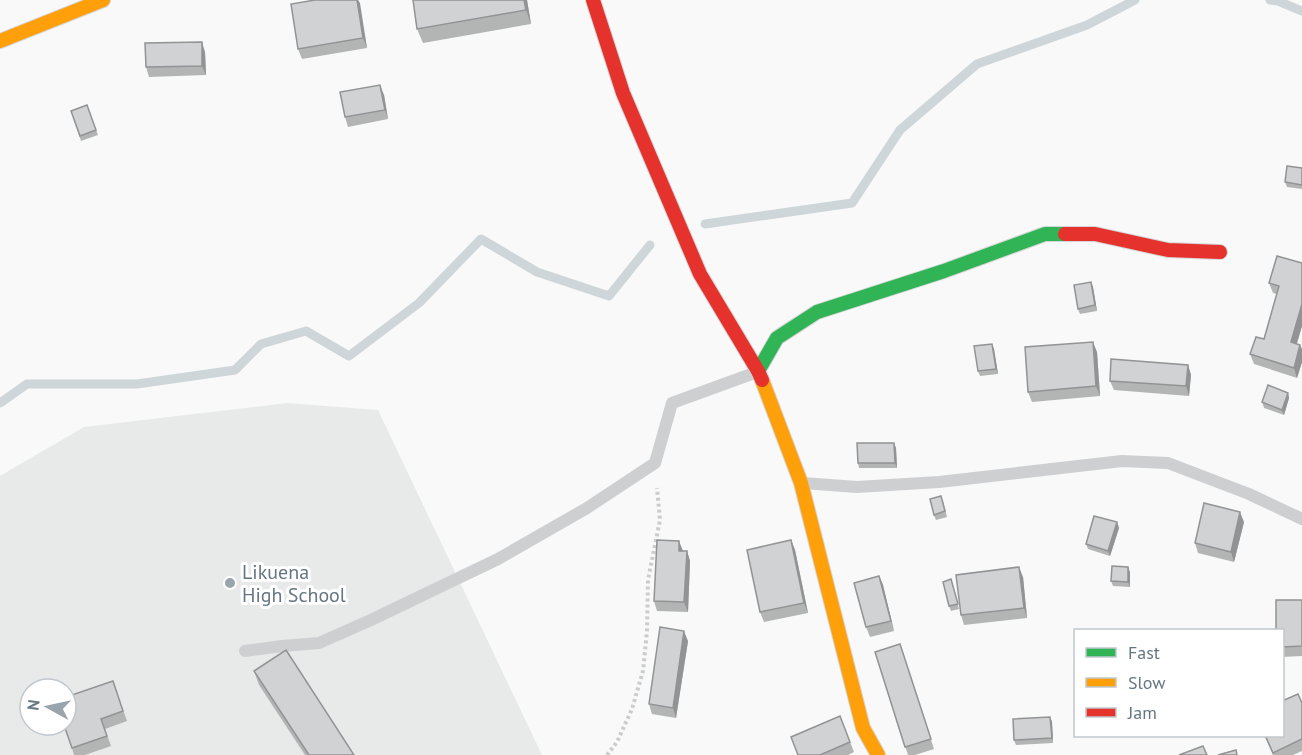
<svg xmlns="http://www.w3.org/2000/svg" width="1302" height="755" viewBox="0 0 1302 755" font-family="'PT Sans',sans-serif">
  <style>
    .built { fill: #e8e9e9; fill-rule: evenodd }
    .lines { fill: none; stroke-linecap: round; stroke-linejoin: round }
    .stream { stroke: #ced6d9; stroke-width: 9 }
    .fast-casing { stroke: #d5d6d7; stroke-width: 16 }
    .slow-casing { stroke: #d5d6d7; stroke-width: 16 }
    .jam-casing { stroke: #d5d6d7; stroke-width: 16 }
    .path { stroke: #cbcccd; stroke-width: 4; stroke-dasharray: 3 3; stroke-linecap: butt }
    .lane { stroke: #cecfd0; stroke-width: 12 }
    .fast { stroke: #30b455; stroke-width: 14 }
    .slow { stroke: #ff9f0a; stroke-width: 14 }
    .jam { stroke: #e5322d; stroke-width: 14 }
    .wall { fill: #b3b5b5 }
    .shaded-wall { fill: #929394 }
    .building { fill: #d0d2d3; stroke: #929394; stroke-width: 1.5 }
    .poi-dot { fill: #99a4ac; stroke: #fff; stroke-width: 2 }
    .labels { text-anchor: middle; stroke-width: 6; stroke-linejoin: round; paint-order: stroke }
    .poi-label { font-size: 20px; fill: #657683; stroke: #fff; text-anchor: start }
  </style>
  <rect width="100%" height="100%" fill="#f9f9f9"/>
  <path class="built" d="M287,403l91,7 164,345h-542v-279l84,-49zM30,689h36v36h-36z"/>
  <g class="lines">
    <g class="stream">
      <polyline points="1270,0 1278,1 1302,11"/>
      <polyline points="705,224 852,203 900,130 977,64 1087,25 1135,0"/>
      <polyline points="0,403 27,384 137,384 235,370 261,344 306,331 349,356 419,303 481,239 537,272 609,296 650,245"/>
    </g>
    <defs>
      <polyline id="fast" points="758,371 777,338 817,312 944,271 1045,234 1065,234"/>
      <g id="slow">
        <polyline points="0,41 103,0"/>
        <polyline points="762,380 801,483 863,728 878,755"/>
      </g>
      <g id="jam">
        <polyline points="593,0 623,93 700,274 758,371 762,380"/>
        <polyline points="1065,234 1095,234 1168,250 1220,252"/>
      </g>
    </defs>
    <use href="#fast" class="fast-casing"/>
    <use href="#slow" class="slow-casing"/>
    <use href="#jam" class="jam-casing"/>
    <polyline class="path" points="607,755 617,742 632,709 643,671 647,631 648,580 660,520 657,488"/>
    <g class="lane">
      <polyline points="803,483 857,487 939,482 1122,461 1168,463 1249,494 1302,519"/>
      <polyline points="245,651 282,646 319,643 371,620 498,559 587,508 655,463 672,403 757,372"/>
    </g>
    <use href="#fast" class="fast"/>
    <use href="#slow" class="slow"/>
    <use href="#jam" class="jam"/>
  </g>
  <g class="wall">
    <polygon points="315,0 358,0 367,48 302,59 298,49"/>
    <polygon points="413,0 527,0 531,24 423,43 417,29"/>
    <polygon points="205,52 206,75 149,77 146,67"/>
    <polygon points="384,95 388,119 348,127 345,117"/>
    <polygon points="87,105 98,135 81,141 71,111"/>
    <polygon points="1302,168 1302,189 1287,187 1285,182"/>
    <polygon points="1302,263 1302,326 1297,344 1302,349 1302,362 1297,378 1254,364 1250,354 1264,339 1277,294 1273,293 1269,283"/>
    <polygon points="1093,287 1097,311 1080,314 1078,309"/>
    <polygon points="994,349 998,374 980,376 978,371"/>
    <polygon points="1097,352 1100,396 1032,402 1028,392"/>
    <polygon points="1188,365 1191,375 1189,396 1114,390 1110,381"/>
    <polygon points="1288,393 1289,398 1284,415 1264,408 1262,402"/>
    <polygon points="894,443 896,448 897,468 859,468 858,463"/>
    <polygon points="943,501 947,517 936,520 934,515"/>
    <polygon points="1117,522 1119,528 1110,556 1088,549 1086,544"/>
    <polygon points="1244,522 1234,562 1198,553 1195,543"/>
    <polygon points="791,540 795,550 808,613 764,622 760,612"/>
    <polygon points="683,551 687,551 690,561 688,612 657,611 654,601"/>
    <polygon points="1130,572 1130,587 1113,586 1111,581"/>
    <polygon points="879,576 883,585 894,631 870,637 866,627"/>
    <polygon points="1023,577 1027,618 964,625 961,615"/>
    <polygon points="951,579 959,609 951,611 949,606"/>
    <polygon points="1302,600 1302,656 1282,657 1282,630"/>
    <polygon points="688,641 676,718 652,714 649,704"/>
    <polygon points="900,644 934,749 915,755 908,755 875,652"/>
    <polygon points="254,671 354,755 305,755 259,685"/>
    <polygon points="113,681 127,721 105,729 111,746 85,755 74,755 72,748"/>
    <polygon points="1302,703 1302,751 1293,755 1273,755 1264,735 1282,735"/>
    <polygon points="840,716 854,752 848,755 798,755"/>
    <polygon points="1050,717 1052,722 1053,743 1016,745 1014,740"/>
  </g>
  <g class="shaded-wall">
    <polygon points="357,0 358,0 360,3 367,48 363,38"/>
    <polygon points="524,0 527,0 531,24 526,10"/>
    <polygon points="202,42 205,52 206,75 202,66"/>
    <polygon points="380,85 384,95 388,119 385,110"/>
    <polygon points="1091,282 1093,287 1097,311 1095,305"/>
    <polygon points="1302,304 1302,326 1294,352 1291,342"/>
    <polygon points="1093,342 1097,352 1100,396 1096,386"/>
    <polygon points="992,344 994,349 998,374 996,369"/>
    <polygon points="1300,345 1302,349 1302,362 1297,378 1294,368"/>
    <polygon points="1188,365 1191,375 1189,396 1186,386"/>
    <polygon points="1288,393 1289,398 1284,415 1282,410"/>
    <polygon points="894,443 896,448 897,468 895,463"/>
    <polygon points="1240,512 1244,522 1234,562 1231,552"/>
    <polygon points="1117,522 1119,528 1110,556 1108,551"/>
    <polygon points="791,540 795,550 808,613 804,603"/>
    <polygon points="679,541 683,551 679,551"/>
    <polygon points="687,551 690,561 688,612 684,602"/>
    <polygon points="1019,567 1023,577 1027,618 1024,608"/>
    <polygon points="1128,567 1130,572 1130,587 1128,582"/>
    <polygon points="879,576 883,585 894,631 891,621"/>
    <polygon points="684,631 688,641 676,718 673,708"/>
    <polygon points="1050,717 1052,722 1053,743 1052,738"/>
  </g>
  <g class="building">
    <polygon points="315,0 357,0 363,38 298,49 291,4"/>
    <polygon points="413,0 524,0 526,10 417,29"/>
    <polygon points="202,42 202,66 146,67 145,43"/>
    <polygon points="380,85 385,110 345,117 340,92"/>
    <polygon points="87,105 96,130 80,136 71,111"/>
    <polygon points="1287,166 1302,168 1302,185 1285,182"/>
    <polygon points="1277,256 1302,263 1302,304 1291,342 1300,345 1294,368 1250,354 1256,337 1264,339 1279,286 1269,283"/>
    <polygon points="1091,282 1095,305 1078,309 1074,285"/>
    <polygon points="1093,342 1096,386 1028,392 1025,347"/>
    <polygon points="992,344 996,369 978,371 974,346"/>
    <polygon points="1111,359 1188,365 1186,386 1110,381"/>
    <polygon points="1268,385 1288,393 1282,410 1262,402"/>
    <polygon points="857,443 894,443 895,463 858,463"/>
    <polygon points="941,496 945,511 934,515 930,499"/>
    <polygon points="1204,503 1240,512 1231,552 1195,543"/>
    <polygon points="1094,516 1117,522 1108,551 1086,544"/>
    <polygon points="657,540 679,541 679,551 687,551 684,602 654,601"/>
    <polygon points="791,540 804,603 760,612 747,550"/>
    <polygon points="1112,566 1128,567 1128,582 1111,581"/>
    <polygon points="1019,567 1024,608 961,615 956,575"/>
    <polygon points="879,576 891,621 866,627 854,583"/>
    <polygon points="951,579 958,604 949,606 943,582"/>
    <polygon points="1276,600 1302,600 1302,646 1282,647 1282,630 1276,630"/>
    <polygon points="660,627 684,631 673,708 649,704"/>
    <polygon points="900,644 931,739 905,747 875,652"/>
    <polygon points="286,650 354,755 309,755 254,671"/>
    <polygon points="113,681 123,711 101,719 107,736 72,748 64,725 66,725 66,697"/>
    <polygon points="1298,694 1302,703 1302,739 1273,753 1265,735 1282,735 1282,701"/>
    <polygon points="840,716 850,742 820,755 798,755 791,737"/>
    <polygon points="1050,717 1052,738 1014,740 1013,719"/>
    <polygon points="1203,746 1207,755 1179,755"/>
    <polygon points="1236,750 1237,755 1218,755"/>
  </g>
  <circle class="poi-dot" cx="230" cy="583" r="6"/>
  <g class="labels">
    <g class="poi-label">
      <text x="242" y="579">Likuena<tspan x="242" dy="23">High School</tspan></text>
    </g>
  </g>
  <rect x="1074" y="629" width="210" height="108" fill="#ffffff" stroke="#c1c8cd" stroke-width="1.5"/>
  <rect x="1086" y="648" width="30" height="9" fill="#30b455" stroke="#c1c8cd" stroke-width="1.5"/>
  <text x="1128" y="659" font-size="18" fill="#657683">Fast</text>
  <rect x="1086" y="678" width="30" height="9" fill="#ff9f0a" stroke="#c1c8cd" stroke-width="1.5"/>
  <text x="1128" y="689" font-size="18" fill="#657683">Slow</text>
  <rect x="1086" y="708" width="30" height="9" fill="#e5322d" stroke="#c1c8cd" stroke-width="1.5"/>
  <text x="1128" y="719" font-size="18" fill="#657683">Jam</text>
  <g transform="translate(48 707) rotate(278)"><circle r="28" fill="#ffffff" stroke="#c1c8cd" stroke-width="1.5"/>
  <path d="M0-4.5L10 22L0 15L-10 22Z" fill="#99a4ac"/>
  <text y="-9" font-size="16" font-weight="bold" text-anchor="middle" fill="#657683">N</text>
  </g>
</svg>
